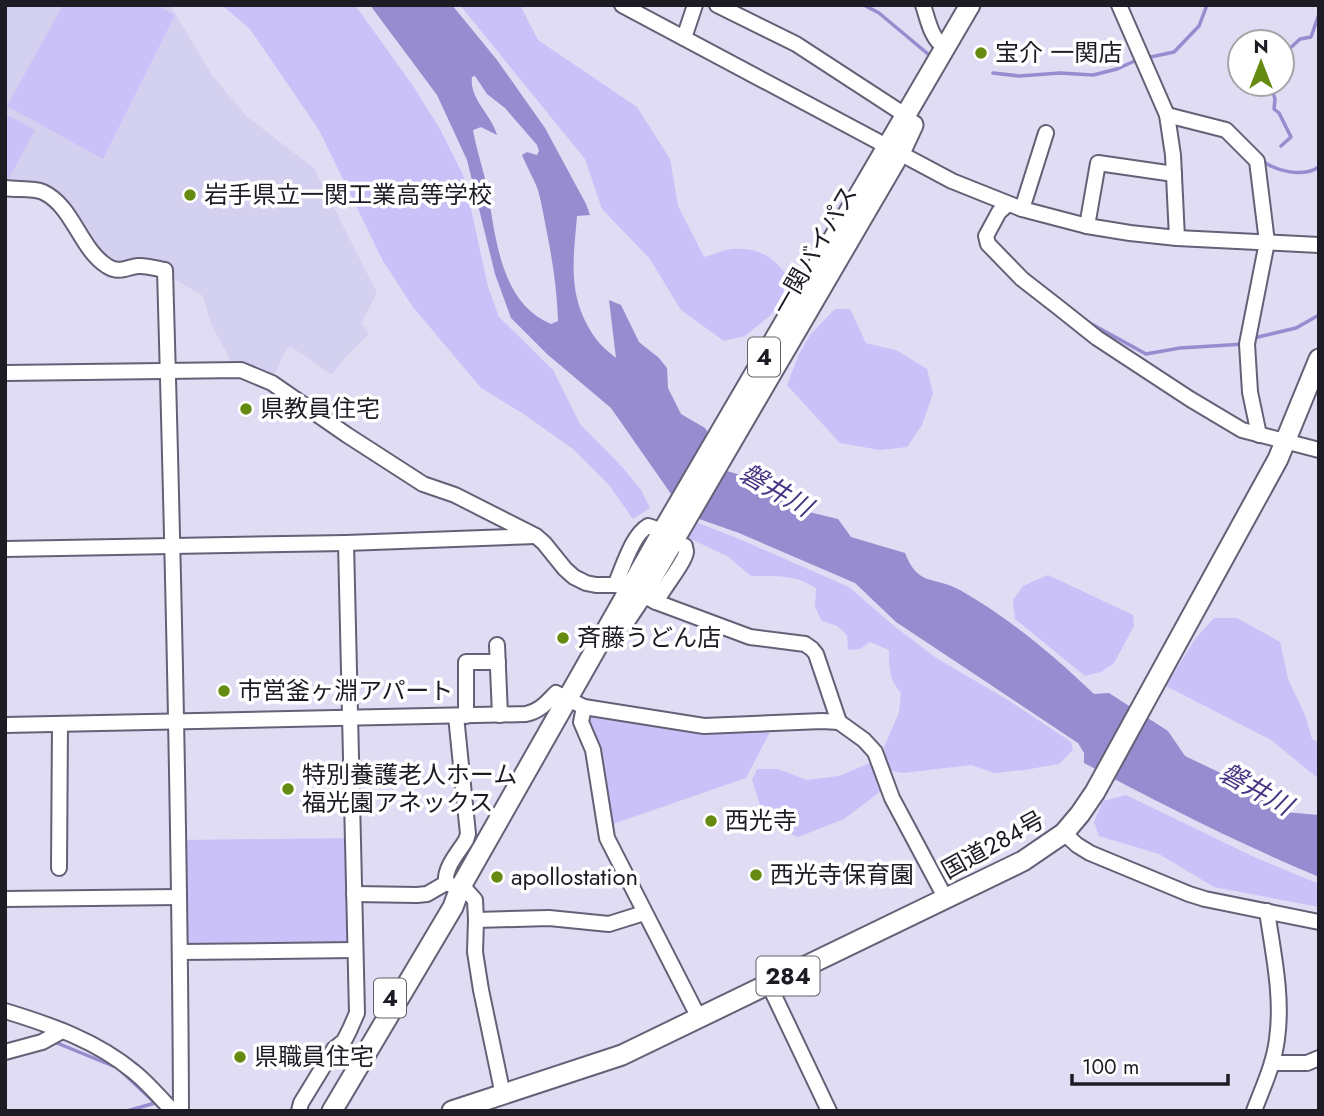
<svg xmlns="http://www.w3.org/2000/svg" width="1324" height="1116" viewBox="0 0 1324 1116" font-family="Jost,'Noto Sans JP',sans-serif">
  <style>
    .built { fill: #d4d0ef }
    .green { fill: #c9c1f8 }
    .water { fill: #978ccf; fill-rule: evenodd }
    .lines { fill: none; stroke-linecap: round; stroke-linejoin: round }
    .stream { stroke: #978ccf; stroke-width: 3.5 }
    .minor-casing { stroke: #646176; stroke-width: 18 }
    .highway-casing { stroke: #646176; stroke-width: 23 }
    .minor { stroke: #fff; stroke-width: 14 }
    .highway { stroke: #fff; stroke-width: 19 }
    .poi-dot { fill: #658a11; stroke: #fff; stroke-width: 2.5 }
    .labels { text-anchor: middle; stroke-width: 7; stroke-linejoin: round; paint-order: stroke }
    .shield { fill: #fff; stroke: #616066; stroke-width: 2 }
    .shield-label { font-size: 23px; font-weight: bold; fill: #1d1c25 }
    .poi-label { font-size: 24px; fill: #1d1c25; stroke: #fff; text-anchor: start }
    .street-label { font-size: 24px; fill: #1d1c25; stroke: #fff }
    .water-label { font-size: 26px; font-style: italic; fill: #483584; stroke: #fff }
  </style>
  <rect width="100%" height="100%" fill="#dfdcf4"/>
  <polygon class="built" points="5,5 170,5 212,75 247,117 314,168 377,293 361,323 369,334 343,360 332,375 290,346 282,357 273,378 233,365 211,324 203,296 171,277 115,264 98,253 90,236 60,200 5,183"/>
  <g class="green">
    <polygon points="63,5 156,5 175,15 103,159 7,106"/>
    <polygon points="222,5 355,5 413,86 440,129 464,177 488,287 499,317 553,370 580,424 624,469 641,490 650,508 633,519 609,485 573,449 522,413 481,388 413,307 383,261 319,130 250,29"/>
    <path d="M460,5h60l18,35 99,67 33,52 8,47 26,51c9,-2 18,-7 27,-8 26,-2 41,6 56,27l-4,19 -11,19 -27,22 -21,5 -43,-31 -31,-51 -48,-50 -17,-50z"/>
    <polygon points="5,114 35,130 9,178 5,175"/>
    <polygon points="835,309 850,309 866,343 898,351 927,369 933,393 922,425 907,447 880,450 840,443 787,385 799,354 810,335"/>
    <path d="M693,521l46,18 110,48 45,39 42,32 72,42 63,42 2,8 -14,14 -35,6 -30,3 -23,-8 -68,8 -15,-3 -4,-23 15,-34 2,-20c-12,-15 -12,-24 -12,-43l-19,-8 -10,7 -12,1 -1,-15 -10,-9 -15,-5 -7,-14 1,-19c-21,-14 -41,-12 -65,-12l-24,-20 -49,-23z"/>
    <polygon points="1048,575 1133,615 1134,626 1114,663 1101,672 1085,676 1015,619 1013,600 1023,586"/>
    <polygon points="1214,618 1237,618 1280,642 1288,679 1305,715 1312,739 1319,743 1319,779 1271,740 1166,686 1195,639"/>
    <polygon points="587,712 772,728 746,778 607,826 585,723"/>
    <polygon points="870,763 881,791 844,819 798,837 773,827 767,827 752,780 757,769 778,769 807,780 839,776"/>
    <polygon points="1126,795 1254,857 1319,884 1319,907 1214,887 1159,854 1099,836 1094,822 1103,801"/>
    <polygon points="349,838 351,947 185,948 183,840"/>
  </g>
  <path class="water" d="M370,5h82l45,55 48,68 41,76 4,11 -13,1c-4,47 -10,82 19,123 5,7 13,13 20,19l-7,-58 12,5 18,37 20,16 8,10 1,20 13,26 24,14 16,23 6,20 14,4 8,13 16,3 48,22 25,6 13,18 54,16c13,34 29,23 55,37 49,28 93,65 134,104l15,-1 59,38 17,25 46,22 27,3 26,31 35,3v62c-81,-34 -158,-73 -235,-114v-10l-6,-10 -182,-121 -41,-39 -116,-50 -54,-19 -74,-106 -64,-54 -36,-36 -16,-44 -28,-114 -30,-65zM475,76l12,18 18,14 32,37 2,6 -2,4 -10,-3 -5,3c5,12 12,24 16,35 4,14 6,29 9,43 6,30 10,58 11,88l-7,3c-53,-22 -55,-91 -65,-141 -4,-18 -10,-35 -13,-53l8,-3 16,8c-5,-20 -28,-36 -25,-58z"/>
  <g class="lines">
    <g class="stream">
      <polyline points="864,5 879,13 928,54"/>
      <polyline points="1146,58 1174,52 1199,26 1207,5"/>
      <polyline points="1282,64 1286,52 1300,39 1311,37 1319,14"/>
      <polyline points="993,73 1019,76 1060,73 1093,75 1117,69 1139,59"/>
      <polyline points="1270,84 1275,99 1274,109 1279,113 1291,137 1281,146"/>
      <path d="M1262,161c15,10 40,17 57,6"/>
      <polyline points="1086,321 1146,354 1180,348 1245,344"/>
      <polyline points="1251,340 1258,337 1296,328 1319,315"/>
      <polyline points="52,1041 118,1068 155,1103 127,1111"/>
    </g>
    <defs>
      <g id="minor">
        <polyline points="622,5 952,181 1022,209 1087,226 1130,233 1177,238 1319,245"/>
        <polyline points="717,5 796,44 905,115"/>
        <path d="M923,5c5,15 8,33 21,42"/>
        <polyline points="1119,5 1167,115 1173,155 1177,238"/>
        <polyline points="684,38 695,5"/>
        <polyline points="1167,115 1226,130 1257,161 1267,242 1247,344 1250,392 1259,435"/>
        <path d="M5,188c12,2 27,0 38,4 30,14 37,57 64,74 12,8 20,1 31,0 9,-1 19,3 27,4 8,280 15,560 16,841"/>
        <polyline points="1008,204 999,212 986,236 988,244 1022,279 1058,307 1097,338 1190,399 1242,430 1319,450"/>
        <polyline points="1022,209 1046,133"/>
        <polyline points="1087,226 1098,163 1174,174"/>
        <polyline points="5,373 241,370 272,383 347,435 423,484 455,495 536,536 544,543 565,569 574,577 586,583 596,585 615,585 630,588 656,602 750,637 805,644 812,649 816,654 839,722 864,740 875,752 892,798 946,899"/>
        <polyline points="5,549 346,543 535,536"/>
        <path d="M615,585c8,-17 17,-50 33,-59l6,2"/>
        <path d="M656,602c6,-12 29,-40 30,-50 0,-2 -1,-4 -1,-6"/>
        <polyline points="497,645 500,715"/>
        <polyline points="584,707 581,722 593,750 607,838 699,1018"/>
        <polyline points="466,716 466,662 498,662"/>
        <path d="M5,725l521,-11c14,-3 20,-11 30,-21l28,14 120,19 118,-5 17,1"/>
        <polyline points="1064,833 1077,845 1090,853 1189,894 1205,899 1319,922"/>
        <polyline points="59,868 60,724"/>
        <path d="M446,883c-2,-16 13,-31 20,-43l2,-6 -12,-118"/>
        <polyline points="354,894 417,895 427,894 446,883 467,891 475,900 476,920 475,952 481,990 503,1095"/>
        <polyline points="5,899 179,897"/>
        <polyline points="476,920 549,918 609,924 644,913"/>
        <polyline points="180,952 355,950"/>
        <polyline points="769,985 829,1111"/>
        <path d="M5,1011c46,14 92,30 129,61 14,11 26,26 39,39"/>
        <polyline points="5,1052 42,1042 62,1031"/>
        <polyline points="1272,1063 1307,1063 1319,1058"/>
        <polyline points="299,1111 301,1103 334,1049 344,1041 350,1029 357,1013 346,543"/>
        <path d="M1254,1111c9,-24 20,-47 23,-72 6,-43 -4,-86 -10,-128"/>
      </g>
      <g id="highway">
        <polyline points="624,622 642,595 900,153 913,125"/>
        <polyline points="332,1111 453,907 460,888 665,527 970,5"/>
        <polyline points="452,1111 622,1055 1023,861 1064,833 1080,814 1095,792 1278,459 1319,359"/>
      </g>
    </defs>
    <use href="#minor" class="minor-casing"/>
    <use href="#highway" class="highway-casing"/>
    <use href="#minor" class="minor"/>
    <use href="#highway" class="highway"/>
  </g>
  <g class="poi-dot">
    <circle cx="981" cy="53" r="7"/>
    <circle cx="190" cy="195" r="7"/>
    <circle cx="246" cy="409" r="7"/>
    <circle cx="563" cy="638" r="7"/>
    <circle cx="224" cy="691" r="7"/>
    <circle cx="288" cy="789" r="7"/>
    <circle cx="711" cy="821" r="7"/>
    <circle cx="756" cy="875" r="7"/>
    <circle cx="497" cy="877" r="7"/>
    <circle cx="240" cy="1057" r="7"/>
  </g>
  <g class="labels">
    <g class="shield">
      <rect x="748" y="337.5" width="32" height="39" rx="5"/>
      <rect x="756.5" y="956.5" width="63" height="39" rx="5"/>
      <rect x="374" y="978.5" width="32" height="39" rx="5"/>
    </g>
    <g class="shield-label">
      <text x="764" y="365">4</text>
      <text x="788" y="984">284</text>
      <text x="390" y="1006">4</text>
    </g>
    <g class="poi-label">
      <text x="995" y="61">宝介 一関店</text>
      <text x="204" y="203">岩手県立一関工業高等学校</text>
      <text x="260" y="417">県教員住宅</text>
      <text x="577" y="646">斉藤うどん店</text>
      <text x="238" y="699">市営釜ヶ淵アパート</text>
      <text x="302" y="783">特別養護老人ホーム<tspan x="302" dy="28">福光園アネックス</tspan></text>
      <text x="725" y="829">西光寺</text>
      <text x="770" y="883">西光寺保育園</text>
      <text x="511" y="885">apollostation</text>
      <text x="254" y="1065">県職員住宅</text>
    </g>
    <g class="street-label">
      <text transform="translate(815 250) rotate(-60)" y="8">一関バイパス</text>
      <text transform="translate(993 845) rotate(-29)" y="8">国道284号</text>
    </g>
    <g class="water-label">
      <text transform="translate(776 490) rotate(30)" y="9">磐井川</text>
      <text transform="translate(1256 789) rotate(29)" y="9">磐井川</text>
    </g>
  </g>
  <rect width="1324" height="1116" fill="none" stroke="#1d1c25" stroke-width="14"/>
  <g transform="translate(1261 63)"><circle r="33" fill="#ffffff" stroke="#a5a4a8" stroke-width="2"/>
  <path d="M0-5L12 26L0 18L-12 26Z" fill="#658a11"/>
  <text y="-10" font-size="19" font-weight="bold" text-anchor="middle" fill="#1d1c25">N</text>
  </g>
  <path d="M1072 1074v10h156v-10" fill="none" stroke="#1d1c25" stroke-width="3.5"/>
  <text x="1082" y="1074" font-size="21" fill="#1d1c25" stroke="#ffffff" stroke-width="5" paint-order="stroke">100 m</text>
</svg>
